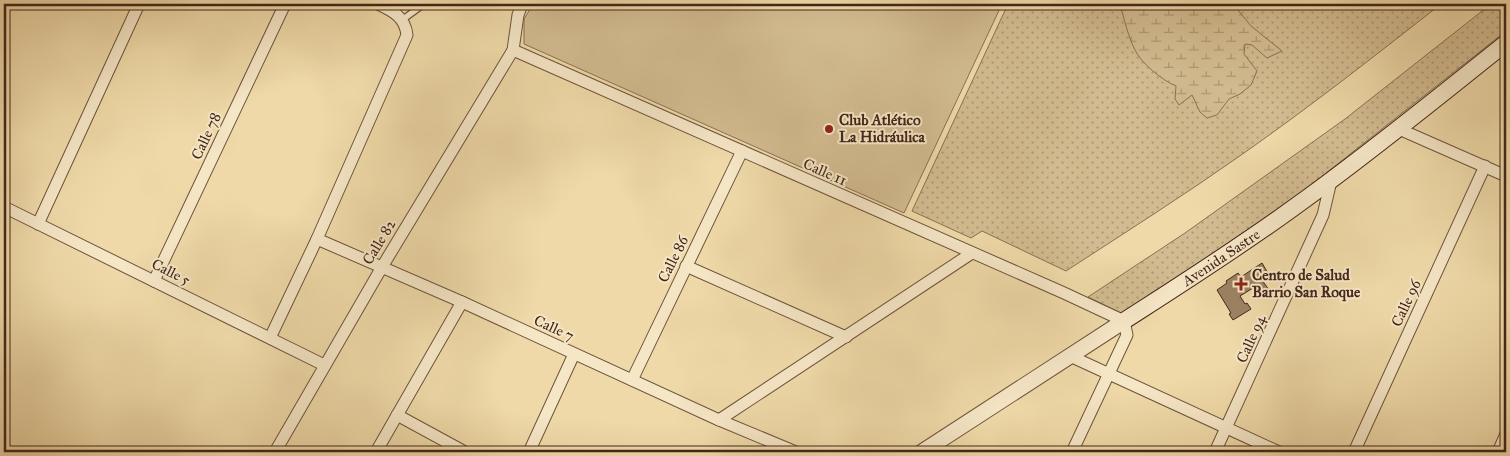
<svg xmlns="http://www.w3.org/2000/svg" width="1510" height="456" viewBox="0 0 1510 456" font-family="'IM FELL Great Primer',serif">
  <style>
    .grass { fill: url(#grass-dots); stroke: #8a7054 }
    .wetland { fill: url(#wetland-marsh); stroke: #8a7054 }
    .pitch { fill: #d2bb90; stroke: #8a7054 }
    .building { fill: #9c8363; stroke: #432618 }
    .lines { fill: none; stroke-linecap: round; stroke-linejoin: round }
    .service-casing { stroke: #6e533c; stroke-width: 8 }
    .minor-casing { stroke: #6e533c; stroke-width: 13 }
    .tertiary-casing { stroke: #6e533c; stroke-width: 17 }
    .secondary-casing { stroke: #432618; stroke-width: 18 }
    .service { stroke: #f5e6c6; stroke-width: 5.5 }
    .minor { stroke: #f5e6c6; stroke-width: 11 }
    .tertiary { stroke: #f5e6c6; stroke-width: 15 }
    .secondary { stroke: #f5e6c6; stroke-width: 16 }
    .poi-dot { fill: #8f2418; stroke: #f5e6c6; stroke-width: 2 }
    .labels { text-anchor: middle; stroke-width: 4; stroke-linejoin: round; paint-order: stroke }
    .poi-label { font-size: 15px; font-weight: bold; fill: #432618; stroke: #f5e6c6; text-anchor: start }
    .street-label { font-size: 15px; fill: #432618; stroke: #f5e6c6 }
  </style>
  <defs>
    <pattern id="grass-dots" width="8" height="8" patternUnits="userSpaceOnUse" patternTransform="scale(1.25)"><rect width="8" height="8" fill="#d2bb90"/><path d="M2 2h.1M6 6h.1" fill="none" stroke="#ac9875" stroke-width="1.8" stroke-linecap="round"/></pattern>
    <pattern id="wetland-marsh" width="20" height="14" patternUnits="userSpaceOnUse" patternTransform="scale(1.25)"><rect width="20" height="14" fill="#d2bb90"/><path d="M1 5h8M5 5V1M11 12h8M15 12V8" fill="none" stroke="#ac9875"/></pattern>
  </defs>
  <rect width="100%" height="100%" fill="#efd9a8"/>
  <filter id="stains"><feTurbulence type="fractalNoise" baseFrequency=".004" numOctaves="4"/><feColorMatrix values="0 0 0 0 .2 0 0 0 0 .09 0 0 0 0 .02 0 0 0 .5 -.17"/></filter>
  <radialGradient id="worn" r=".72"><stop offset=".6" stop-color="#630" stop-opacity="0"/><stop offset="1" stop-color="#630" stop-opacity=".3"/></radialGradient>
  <g class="grass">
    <path d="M1008,4h433c-65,51 -130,102 -197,149 -58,41 -118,79 -178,118l-84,-40 -11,7 -59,-27z"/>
    <polygon points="1491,4 1506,4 1506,31 1297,196 1212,254 1121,313 1088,297 1185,233 1345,119"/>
  </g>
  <path class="wetland" d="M1120,4h113l18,22 31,25 -15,7 -15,-13 -7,-1 -1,10 13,17 -6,14 -11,9 -11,5 -12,16 -10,3 -7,-6 -8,-17 -13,10 -4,-6 1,-13c-13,-5 -35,-23 -41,-36 -7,-14 -11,-31 -15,-46z"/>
  <polygon class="pitch" points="533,4 1002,4 904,213 524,44 524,19"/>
  <polygon class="building" points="1262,263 1269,275 1262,280 1269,290 1258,297 1253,288 1240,296 1245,304 1247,303 1251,309 1233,320 1229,314 1231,313 1217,290 1227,283 1226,281 1238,273 1241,277"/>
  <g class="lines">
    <defs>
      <polyline id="service" points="402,20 424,4"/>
      <g id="minor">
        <polyline points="513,50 1064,293 1124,321 1127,335 1072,452"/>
        <polyline points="1399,129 1506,176"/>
        <polyline points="4,207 324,365"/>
        <polyline points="38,224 139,4"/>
        <polyline points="317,239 462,302 719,420 796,452"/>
        <polyline points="686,266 846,337"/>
        <polyline points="154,281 285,4"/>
        <path d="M270,338l47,-99 90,-204c-2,-18 -14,-24 -29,-31"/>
        <polyline points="1070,356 1279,452"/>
        <polyline points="632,380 742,151"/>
        <polyline points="397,415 465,452"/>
        <polyline points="719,420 972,253"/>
        <polyline points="275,452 382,267 513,50 518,15 522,4"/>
        <polyline points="376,452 462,302"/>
        <polyline points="529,452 574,354"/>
        <polyline points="1215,452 1323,215 1331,181"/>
        <polyline points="1354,452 1485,166"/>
        <polyline points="1498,452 1506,434"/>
      </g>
      <polyline id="tertiary" points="922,452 1124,321"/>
      <g id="secondary">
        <path id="s1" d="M1124,321c59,-38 119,-76 176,-118 71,-51 138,-106 206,-160"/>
      </g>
    </defs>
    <use href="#service" class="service-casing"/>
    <use href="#minor" class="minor-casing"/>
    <use href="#tertiary" class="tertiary-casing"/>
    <use href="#secondary" class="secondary-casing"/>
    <use href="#service" class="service"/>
    <use href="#minor" class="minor"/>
    <use href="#tertiary" class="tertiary"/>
    <use href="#secondary" class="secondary"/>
  </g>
  <g class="poi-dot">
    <circle cx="829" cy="129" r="5"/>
    <path d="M1238.5 276.5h5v5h5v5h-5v5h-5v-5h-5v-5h5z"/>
  </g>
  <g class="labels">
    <g class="poi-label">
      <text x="839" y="125">Club Atlético<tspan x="839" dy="17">La Hidráulica</tspan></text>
      <text x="1252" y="280">Centro de Salud<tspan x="1252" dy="17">Barrio San Roque</tspan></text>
    </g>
    <g class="street-label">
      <text transform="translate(206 136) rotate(-65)" y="5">Calle 78</text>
      <text transform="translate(825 172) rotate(24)" y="5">Calle 11</text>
      <text transform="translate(379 242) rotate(-59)" y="5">Calle 82</text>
      <text dy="5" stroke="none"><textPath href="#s1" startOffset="116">Avenida Sastre</textPath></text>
      <text transform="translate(673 259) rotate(-64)" y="5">Calle 86</text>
      <text transform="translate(171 272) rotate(27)" y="5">Calle 5</text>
      <text transform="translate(1406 303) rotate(-65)" y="5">Calle 96</text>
      <text transform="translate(554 328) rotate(25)" y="5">Calle 7</text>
      <text transform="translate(1251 339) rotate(-66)" y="5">Calle 94</text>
    </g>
  </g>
  <rect width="1510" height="456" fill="none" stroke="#efd9a8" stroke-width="20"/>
  <rect x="5" y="5" width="1500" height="446" fill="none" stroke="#432618" stroke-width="2.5"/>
  <rect x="10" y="10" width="1490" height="436" fill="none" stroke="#432618"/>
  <rect width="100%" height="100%" filter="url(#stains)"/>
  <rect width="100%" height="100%" fill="url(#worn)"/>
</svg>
